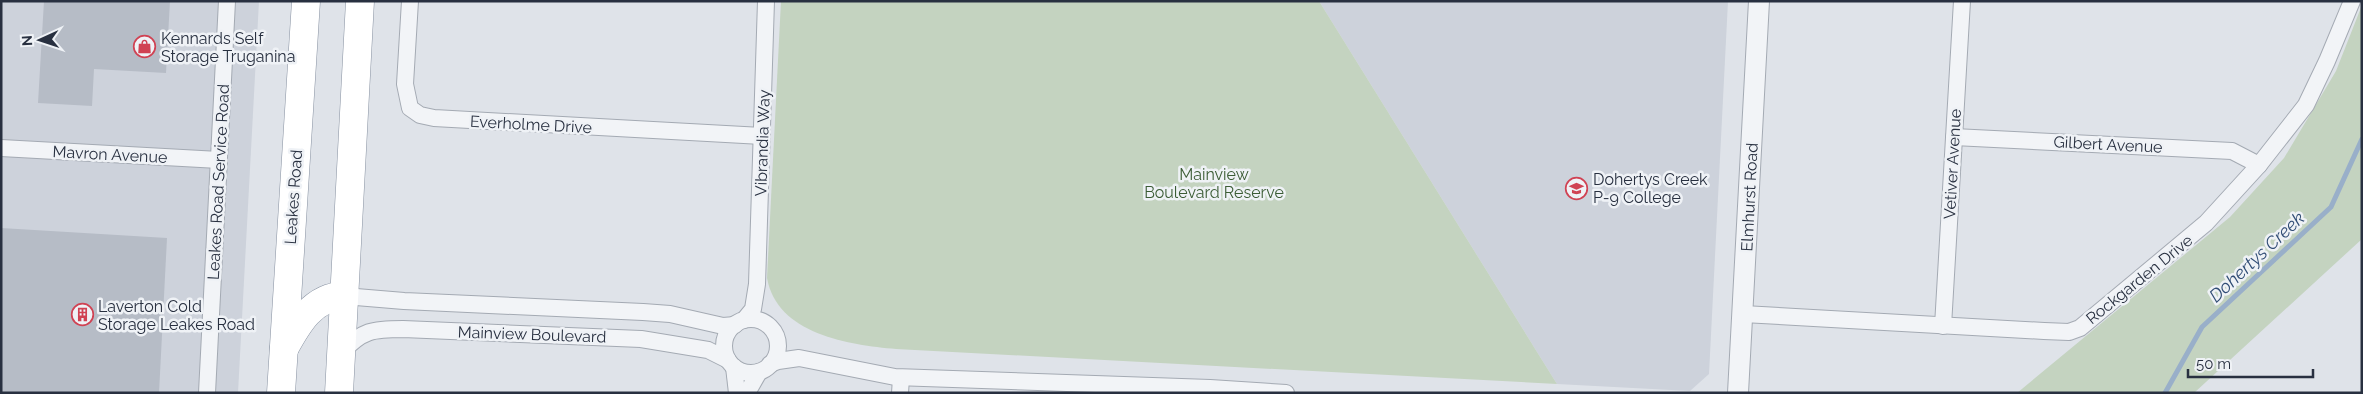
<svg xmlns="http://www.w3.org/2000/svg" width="2363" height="394" viewBox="0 0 2363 394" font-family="Raleway,sans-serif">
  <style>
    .built { fill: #cdd2db }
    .green { fill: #c4d3c0 }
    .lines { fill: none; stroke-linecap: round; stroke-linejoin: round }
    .stream { stroke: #99afc9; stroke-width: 5 }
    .building { fill: #b6bcc6 }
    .minor-casing { stroke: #a4aab3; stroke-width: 18 }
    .tertiary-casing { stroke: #a4aab3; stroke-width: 22 }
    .trunk-casing { stroke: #8690a0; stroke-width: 29 }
    .minor { stroke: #f2f4f7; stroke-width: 16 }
    .tertiary { stroke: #f2f4f7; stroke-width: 20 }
    .trunk { stroke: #fff; stroke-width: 28 }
    .labels { text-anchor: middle; stroke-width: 5; stroke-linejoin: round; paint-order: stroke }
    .poi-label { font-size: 16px; fill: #283040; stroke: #eff2f6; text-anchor: start }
    .street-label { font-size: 16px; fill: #283040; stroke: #eff2f6 }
    .park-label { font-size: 16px; fill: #3b5c35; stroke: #eff2f6 }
    .water-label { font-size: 18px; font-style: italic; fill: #314d75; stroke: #eff2f6 }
  </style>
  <rect width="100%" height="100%" fill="#dfe3e9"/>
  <g class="built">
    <polygon points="1,1 259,1 238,393 1,393"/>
    <polygon points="1319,1 1728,1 1709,374 1690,391 1557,384"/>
  </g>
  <g class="green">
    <path d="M781,1h538l238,383 -661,-35c-48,-4 -119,-15 -129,-71z"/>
    <polygon points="2362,5 2362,239 2194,393 2017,393 2230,217 2284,158 2336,71"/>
  </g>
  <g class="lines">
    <polyline class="stream" points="2165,393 2202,327 2331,207 2362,139"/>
  </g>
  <g class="building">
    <polygon points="44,1 170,1 166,73 94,69 92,106 38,103"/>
    <polygon points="1,228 167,238 159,393 1,393"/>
  </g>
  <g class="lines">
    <defs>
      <g id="minor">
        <polyline points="410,1 405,84 410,108 420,115 434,118 762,136"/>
        <polyline points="1954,137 2232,151 2259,165"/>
        <polyline points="1,148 219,160"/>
        <polyline points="344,296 404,301 643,312 670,314 723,326 735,325"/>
        <polyline points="1743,314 2044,331 2069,332 2080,328 2206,223 2259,165 2306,105 2327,61 2352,1"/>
        <circle cx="751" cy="346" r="27"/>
        <polyline points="744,320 753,309 757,284 766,1"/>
        <polyline points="1943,326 1962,1"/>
        <path d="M341,353c21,-23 32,-24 62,-24l238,10 67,11 20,10"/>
        <polyline points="770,364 778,361 799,358 895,377 1210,388 1286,393"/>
        <polyline points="734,367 737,393"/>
        <polyline points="207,393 227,1"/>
        <polyline points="747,393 759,372"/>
        <polyline points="900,393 901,378"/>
      </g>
      <polyline id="tertiary" points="1738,393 1759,1"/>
      <g id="trunk">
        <path d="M284,349c13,-24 29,-53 60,-53"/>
        <polyline points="281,393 306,1"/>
        <polyline points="339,393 360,1"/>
      </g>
    </defs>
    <use href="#minor" class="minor-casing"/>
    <use href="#tertiary" class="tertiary-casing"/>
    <use href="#trunk" class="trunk-casing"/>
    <use href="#minor" class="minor"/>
    <use href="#tertiary" class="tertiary"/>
    <use href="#trunk" class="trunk"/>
  </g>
  <defs>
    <symbol id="shop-ring" viewBox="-11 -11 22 22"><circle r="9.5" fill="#eff2f6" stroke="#d04253" stroke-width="1.5"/><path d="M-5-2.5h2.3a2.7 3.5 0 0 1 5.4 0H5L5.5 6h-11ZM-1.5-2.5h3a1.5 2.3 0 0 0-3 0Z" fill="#d04253"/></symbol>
    <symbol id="school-ring" viewBox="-11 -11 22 22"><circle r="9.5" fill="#eff2f6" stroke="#d04253" stroke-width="1.5"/><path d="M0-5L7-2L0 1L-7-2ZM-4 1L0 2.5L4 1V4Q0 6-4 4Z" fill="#d04253"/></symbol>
    <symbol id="building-ring" viewBox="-11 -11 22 22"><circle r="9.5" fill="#eff2f6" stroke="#d04253" stroke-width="1.5"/><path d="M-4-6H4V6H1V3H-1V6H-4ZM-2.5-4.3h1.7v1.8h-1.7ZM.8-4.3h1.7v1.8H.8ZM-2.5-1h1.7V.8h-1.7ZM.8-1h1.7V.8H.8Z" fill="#d04253"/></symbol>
  </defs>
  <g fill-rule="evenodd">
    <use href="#shop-ring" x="132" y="34" width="25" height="25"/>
    <use href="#school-ring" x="1564" y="176" width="25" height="25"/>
    <use href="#building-ring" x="70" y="302" width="25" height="25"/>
  </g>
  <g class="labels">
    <g class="poi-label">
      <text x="161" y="44">Kennards Self<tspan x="161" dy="18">Storage Truganina</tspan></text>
      <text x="1593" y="185">Dohertys Creek<tspan x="1593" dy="18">P-9 College</tspan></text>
      <text x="98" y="312">Laverton Cold<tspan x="98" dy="18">Storage Leakes Road</tspan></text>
    </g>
    <g class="street-label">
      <text transform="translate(531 124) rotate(3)" y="6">Everholme Drive</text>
      <text transform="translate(762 143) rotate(-88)" y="6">Vibrandia Way</text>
      <text transform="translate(2108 144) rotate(3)" y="6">Gilbert Avenue</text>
      <text transform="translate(110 154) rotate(3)" y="6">Mavron Avenue</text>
      <text transform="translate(1952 164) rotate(-87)" y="6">Vetiver Avenue</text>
      <text transform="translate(218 182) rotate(-87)" y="6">Leakes Road Service Road</text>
      <text transform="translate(293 197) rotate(-86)" y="6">Leakes Road</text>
      <text transform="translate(1749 197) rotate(-87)" y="6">Elmhurst Road</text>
      <text transform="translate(2139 279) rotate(-39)" y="6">Rockgarden Drive</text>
      <text transform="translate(532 334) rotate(2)" y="6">Mainview Boulevard</text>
    </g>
    <g class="park-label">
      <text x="1214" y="180">Mainview<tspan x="1214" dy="18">Boulevard Reserve</tspan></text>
    </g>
    <g class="water-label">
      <text transform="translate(2257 257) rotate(-43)" y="6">Dohertys Creek</text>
    </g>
  </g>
  <rect width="2363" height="394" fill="none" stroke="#283040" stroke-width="5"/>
  <g transform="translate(40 40) rotate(267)" stroke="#eff2f6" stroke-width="4" paint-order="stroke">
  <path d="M0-4L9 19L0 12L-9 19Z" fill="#283040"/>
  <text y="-8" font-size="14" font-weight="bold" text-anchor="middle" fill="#283040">N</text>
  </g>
  <path d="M2188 369v8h125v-8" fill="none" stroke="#283040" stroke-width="2.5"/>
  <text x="2196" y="369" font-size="15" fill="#283040" stroke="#eff2f6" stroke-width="4" paint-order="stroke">50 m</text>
</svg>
